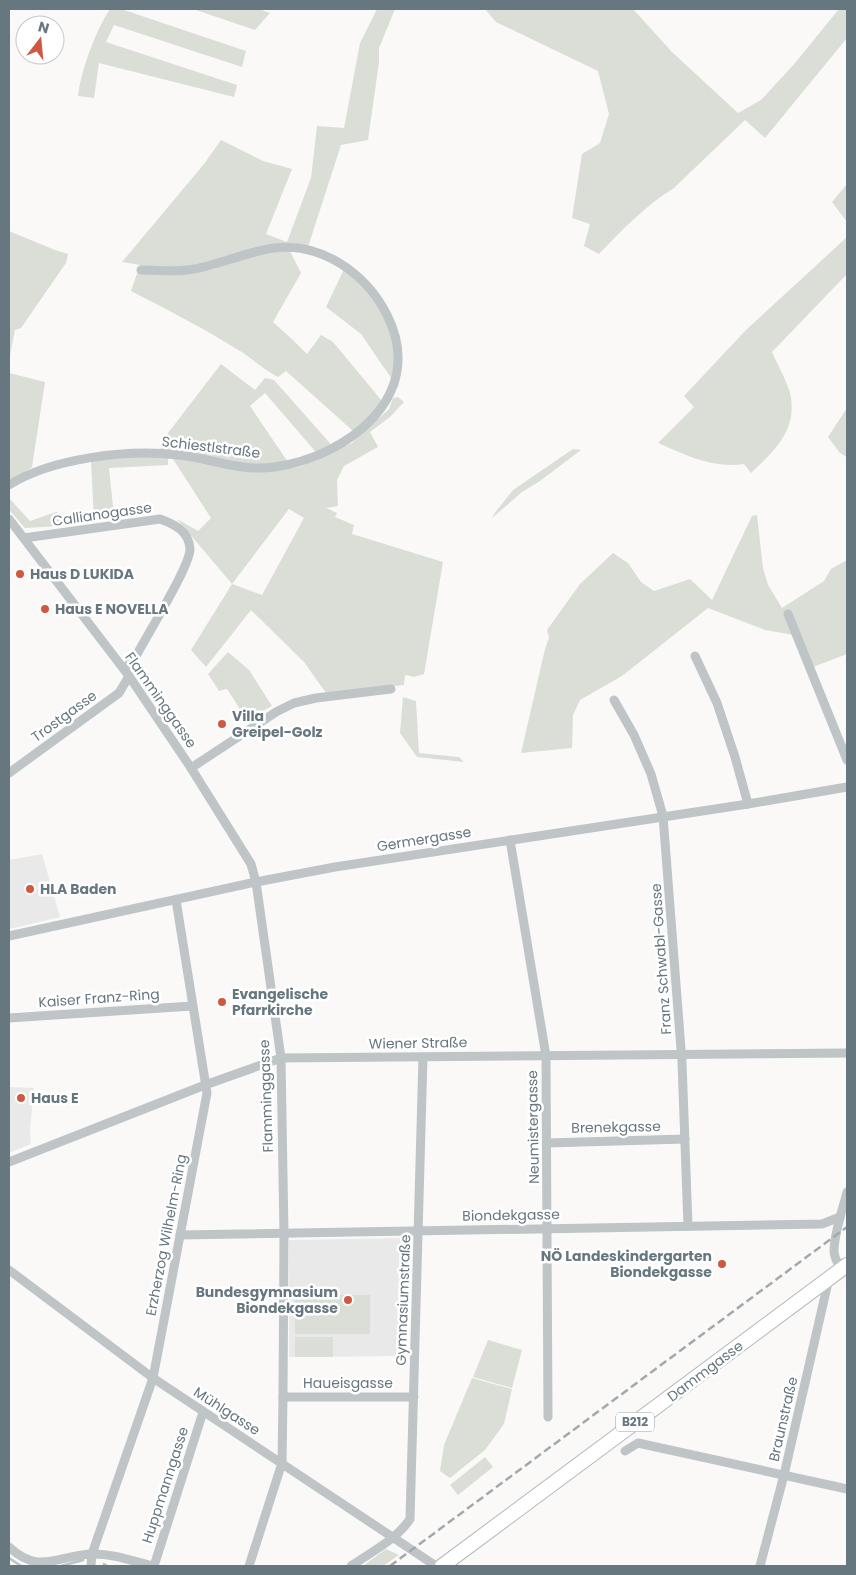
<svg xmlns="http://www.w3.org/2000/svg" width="856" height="1575" viewBox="0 0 856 1575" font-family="Poppins,sans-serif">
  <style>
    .built { fill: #e8e9e8 }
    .green { fill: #daded7; fill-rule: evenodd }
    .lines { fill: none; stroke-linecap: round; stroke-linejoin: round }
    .stream { stroke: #b9c4c7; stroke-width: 2.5 }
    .primary-casing { stroke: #b3b9bb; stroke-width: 16 }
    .minor { stroke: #bfc4c7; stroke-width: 9 }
    .primary { stroke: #fff; stroke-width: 14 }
    .rail { stroke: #a2a9ad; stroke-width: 2.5; stroke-dasharray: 8 4; stroke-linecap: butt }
    .poi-dot { fill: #d05741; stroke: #fff; stroke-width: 2 }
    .labels { text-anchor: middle; stroke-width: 5; stroke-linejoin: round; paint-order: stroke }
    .shield { fill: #fff; stroke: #95a0a5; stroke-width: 1 }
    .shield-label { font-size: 12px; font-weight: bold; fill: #67777f }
    .street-label { font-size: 14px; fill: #67777f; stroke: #fff }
    .poi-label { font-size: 14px; font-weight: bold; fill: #67777f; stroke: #fff; text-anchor: start }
  </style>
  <rect width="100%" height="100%" fill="#faf9f8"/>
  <g class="built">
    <polygon points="42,854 60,917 9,929 9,860"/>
    <polygon points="9,1087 34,1088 30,1130 31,1144 9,1153"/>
    <polygon points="404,1238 409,1243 406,1356 289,1357 289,1240"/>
  </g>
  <g class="green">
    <path d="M110,9h14v1l122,41 -4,16 -128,-42 -8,17 131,43 -3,12 -135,-34 -5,35 -16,-2c3,-26 18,-66 32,-87z"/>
    <polygon points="193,9 259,9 270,13 255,30"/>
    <path d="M377,9h18l-16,39v14l-11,78 -27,5 -33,102 -23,-1 6,7 10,20 -28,49 20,18 14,14 14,-19 12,7 49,59 -8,11 -21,19 -67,-60 -8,6c-15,-8 -24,-17 -38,-26 -35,-22 -72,-41 -109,-60l9,-26 -18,-3 82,-98 17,-24 42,21 29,8 -26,65 21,8 24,-64 6,-52 27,2 16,-85z"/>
    <path d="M485,9h148l39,43 66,61 23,-13 34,-37 44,-54h8v29l-82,100 -20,-18 -71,68c-29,18 -52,42 -75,66l-15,-8 6,-22 -18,-6 10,-64 18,-11 9,-29 -11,-43 -102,-49z"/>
    <polygon points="847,184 847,222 832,202"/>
    <polygon points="9,231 55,250 68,254 66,263 21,328 15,330 9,360"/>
    <path d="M847,237v37l-75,78c6,14 17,32 19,46 5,34 -18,54 -40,75l-7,-9c-31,5 -58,-9 -86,-21l36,-36 -10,-11 62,-66z"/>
    <path d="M347,263c32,22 57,61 54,102 0,7 -2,15 -3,23l-37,-54 -35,-27z"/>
    <path d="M221,364l34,26 10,-12 9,2 62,70 16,-7 37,-34 4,-11 5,-1 6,5 -14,15 -20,15 8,15 -34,19 -7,14 1,26 -12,2 11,5 -2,4 19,8 -2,9 91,28 -19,112 -10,3 -9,-2 -1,10 -78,8 -22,-31 -53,-52 -45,57 -15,-17 41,-66 -55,-65 21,12 13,-13 -38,-59 -13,-9 8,-17zM265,393l55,64 -18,9 -10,2 -42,-62zM289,509l15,9 -42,77 -30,-11z"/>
    <polygon points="9,373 45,382 32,467 9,483"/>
    <polygon points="847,408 847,457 840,453 828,437"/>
    <polygon points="573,449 581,450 540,481 522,492 492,518 494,514 513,490"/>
    <polygon points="165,456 168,459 168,465 109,468 114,516 94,519 91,461 129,457"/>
    <polygon points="9,498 30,521 56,512 74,519 59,526 25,528 9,510"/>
    <polygon points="757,515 763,568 768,585 782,608 824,581 831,569 847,560 847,566 846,567 847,575 847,654 813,667 800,636 765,630 708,608 622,676 580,700 573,715 572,748 521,753 545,649 549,638 547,630 580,584 613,553 628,563 641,582 654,591 690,579 712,600 752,516"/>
    <polygon points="228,652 249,670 272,706 247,720 227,689 219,691 208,674"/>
    <polygon points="403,697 416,701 419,753 459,757 464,762 417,757 400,733"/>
    <rect x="295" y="1295" width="75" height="39"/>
    <rect x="295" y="1337" width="38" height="20"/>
    <polygon points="488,1340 522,1350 512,1388 473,1377"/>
    <polygon points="472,1378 512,1389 504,1424 485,1450 450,1478 440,1471 444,1445"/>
    <polygon points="485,1457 493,1467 458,1495 450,1485"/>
    <polygon points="386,1549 399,1555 383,1566 363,1566"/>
  </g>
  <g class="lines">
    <g class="stream">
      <polyline points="9,1558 21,1566"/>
      <polyline points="104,1564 107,1566"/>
      <polyline points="61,1566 83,1560"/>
    </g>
    <defs>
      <polyline id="primary" points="442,1566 847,1265"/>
    </defs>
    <use href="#primary" class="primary-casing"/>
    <g class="minor">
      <path d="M9,485c43,-27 119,-36 169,-30 32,3 63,17 96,12 73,-10 154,-71 113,-152 -21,-42 -66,-73 -113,-67 -29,4 -57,18 -86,22 -16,2 -31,0 -47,0"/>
      <polyline points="9,519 129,676 191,768 251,864 256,882 281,1058 284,1234 283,1397 282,1463 249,1566"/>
      <path d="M24,538l136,-19c14,5 29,12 30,30 0,18 -45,89 -55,109l-11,11"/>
      <polyline points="788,614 847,760"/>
      <polyline points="695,656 717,703 735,757 748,804"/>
      <polyline points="614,700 634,735 651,774 663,816 682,1062 688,1226"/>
      <polyline points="191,768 276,712 294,703 316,698 391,689"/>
      <polyline points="9,773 119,693 129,676"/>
      <polyline points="510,840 546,1056 548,1417"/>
      <polyline points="9,936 256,882 335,867 748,804 847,787"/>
      <polyline points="9,1018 192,1006"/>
      <polyline points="547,1143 685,1139"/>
      <polyline points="9,1162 205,1085 281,1058 847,1053"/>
      <polyline points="180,1235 822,1224 840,1217"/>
      <path d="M841,1269c-3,-5 -7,-12 -7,-18 0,-18 9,-42 13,-59"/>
      <polyline points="9,1270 153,1378 436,1566"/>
      <polyline points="283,1397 414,1397"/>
      <polyline points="625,1451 638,1443 847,1489"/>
      <path d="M9,1547c30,28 47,9 82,7 20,-1 42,7 61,12"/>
      <polyline points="91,1566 92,1554 153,1378 207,1093 176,900"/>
      <polyline points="154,1566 203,1412"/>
      <path d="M351,1566c20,-14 45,-26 59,-47l13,-462"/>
      <polyline points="760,1566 784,1475 829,1278"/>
    </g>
    <use href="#primary" class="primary"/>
    <polyline class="rail" points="390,1566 847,1227"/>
  </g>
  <g class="poi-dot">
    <circle cx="20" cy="574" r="5"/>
    <circle cx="45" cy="609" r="5"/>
    <circle cx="222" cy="724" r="5"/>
    <circle cx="30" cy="889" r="5"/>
    <circle cx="222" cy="1002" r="5"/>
    <circle cx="21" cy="1098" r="5"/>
    <circle cx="722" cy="1264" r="5"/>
    <circle cx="348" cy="1300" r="5"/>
  </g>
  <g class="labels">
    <rect class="shield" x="616" y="1412.5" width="38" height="19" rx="4"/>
    <g class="shield-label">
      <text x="635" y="1426">B212</text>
    </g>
    <g class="street-label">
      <text transform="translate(211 447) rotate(7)" y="5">Schiestlstraße</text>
      <text transform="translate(102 514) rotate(-8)" y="5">Callianogasse</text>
      <text transform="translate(161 700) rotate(55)" y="5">Flamminggasse</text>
      <text transform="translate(64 716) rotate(-36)" y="5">Trostgasse</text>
      <text transform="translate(424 839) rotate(-9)" y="5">Germergasse</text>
      <text transform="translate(661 959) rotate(-94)" y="5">Franz Schwabl-Gasse</text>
      <text transform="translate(99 998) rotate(-4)" y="5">Kaiser Franz-Ring</text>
      <text transform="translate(418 1043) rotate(-1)" y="5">Wiener Straße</text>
      <text transform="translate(266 1096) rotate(-92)" y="5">Flamminggasse</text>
      <text transform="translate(533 1127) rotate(-91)" y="5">Neumistergasse</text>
      <text transform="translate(616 1127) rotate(-1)" y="5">Brenekgasse</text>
      <text transform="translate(511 1215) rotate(-1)" y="5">Biondekgasse</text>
      <text transform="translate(166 1235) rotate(-79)" y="5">Erzherzog Wilhelm-Ring</text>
      <text transform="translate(403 1300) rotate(-88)" y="5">Gymnasiumstraße</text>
      <text transform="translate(705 1371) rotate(-37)" y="5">Dammgasse</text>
      <text x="348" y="1388">Haueisgasse</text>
      <text transform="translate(227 1411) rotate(33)" y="5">Mühlgasse</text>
      <text transform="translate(783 1419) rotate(-77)" y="5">Braunstraße</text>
      <text transform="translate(165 1485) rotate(-72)" y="5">Huppmanngasse</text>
    </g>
    <g class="poi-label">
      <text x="30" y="579">Haus D LUKIDA</text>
      <text x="55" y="614">Haus E NOVELLA</text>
      <text x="232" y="721">Villa<tspan x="232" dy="16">Greipel-Golz</tspan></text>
      <text x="40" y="894">HLA Baden</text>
      <text x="232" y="999">Evangelische<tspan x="232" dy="16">Pfarrkirche</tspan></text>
      <text x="31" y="1103">Haus E</text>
      <text x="712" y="1261" text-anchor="end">NÖ Landeskindergarten<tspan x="712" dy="16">Biondekgasse</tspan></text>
      <text x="338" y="1297" text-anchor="end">Bundesgymnasium<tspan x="338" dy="16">Biondekgasse</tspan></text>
    </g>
  </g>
  <rect width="856" height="1575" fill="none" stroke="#67777f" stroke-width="20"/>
  <g transform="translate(40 40) rotate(16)"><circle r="24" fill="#ffffff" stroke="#c2c9cc"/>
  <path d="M0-4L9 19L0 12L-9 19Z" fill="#d05741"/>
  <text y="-8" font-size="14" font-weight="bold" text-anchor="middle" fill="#67777f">N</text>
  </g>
</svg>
